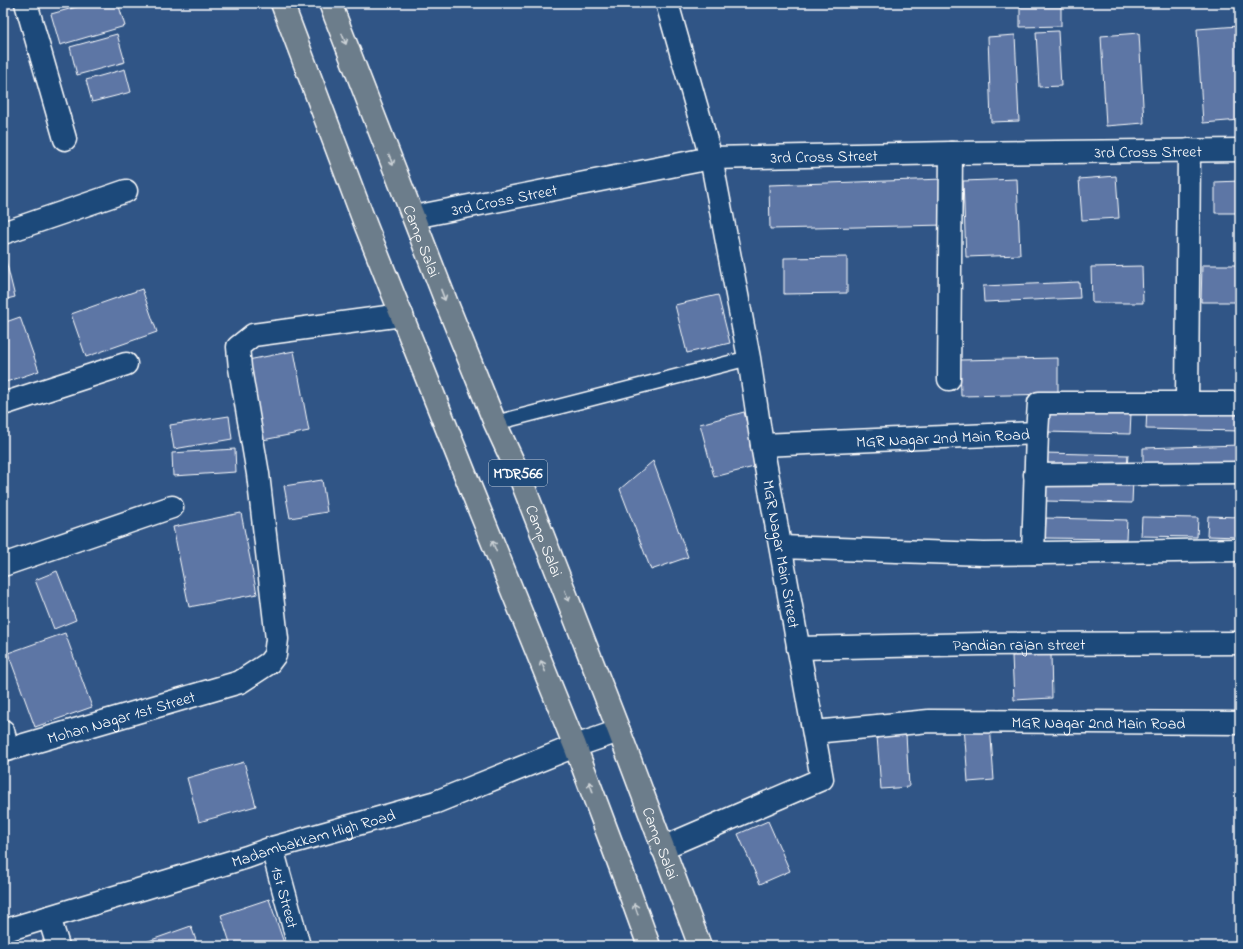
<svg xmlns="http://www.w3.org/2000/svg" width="1243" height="949" viewBox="0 0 1243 949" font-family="'Indie Flower',sans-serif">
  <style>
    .building { fill: #5d76a5; stroke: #fff }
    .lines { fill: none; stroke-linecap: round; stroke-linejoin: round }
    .lane-casing { stroke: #fff; stroke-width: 17 }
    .street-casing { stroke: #fff; stroke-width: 25 }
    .primary-casing { stroke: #fff; stroke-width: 25 }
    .lane { stroke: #1f4a7a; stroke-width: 14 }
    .street { stroke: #1f4a7a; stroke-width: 22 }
    .primary { stroke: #6c7d8b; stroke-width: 22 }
    .oneway { stroke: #ccd2d6 }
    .labels { text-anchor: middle; stroke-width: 3; stroke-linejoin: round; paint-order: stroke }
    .shield { fill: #1f4a7a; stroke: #bcc9d7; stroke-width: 1 }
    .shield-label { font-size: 15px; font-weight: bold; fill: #fff }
    .street-label { font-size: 16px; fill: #fff; stroke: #1f4a7a }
  </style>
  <rect width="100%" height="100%" fill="#305586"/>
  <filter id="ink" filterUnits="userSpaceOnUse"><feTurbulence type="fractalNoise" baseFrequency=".025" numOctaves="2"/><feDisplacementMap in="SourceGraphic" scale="8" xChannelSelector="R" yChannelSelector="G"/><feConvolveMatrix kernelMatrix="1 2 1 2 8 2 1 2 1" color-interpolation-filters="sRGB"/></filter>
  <g filter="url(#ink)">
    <g class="building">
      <polygon points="91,3 118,3 125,26 60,45 51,14"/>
      <polygon points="1020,6 1061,6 1061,26 1020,27"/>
      <polygon points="1239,26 1240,120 1203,123 1197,29"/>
      <polygon points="1058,31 1061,86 1039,87 1036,32"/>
      <polygon points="1139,33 1144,123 1106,126 1101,36"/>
      <polygon points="117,34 125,62 77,75 70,47"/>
      <polygon points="1015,35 1019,121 991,122 988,37"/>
      <polygon points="125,69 131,92 92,102 86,80"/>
      <polygon points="1116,176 1119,218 1082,220 1079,179"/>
      <polygon points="944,179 945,225 770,229 769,185"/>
      <polygon points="1017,179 1020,255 966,257 963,181"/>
      <polygon points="1240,181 1240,213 1215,213 1215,182"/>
      <polygon points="3,249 15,297 3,300"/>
      <polygon points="847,257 847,293 784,294 784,258"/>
      <polygon points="1202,265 1240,265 1240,302 1201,302"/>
      <polygon points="1142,266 1143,303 1092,303 1091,267"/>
      <polygon points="1079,282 1080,298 984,302 983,286"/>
      <polygon points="142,289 157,332 86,357 71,314"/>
      <polygon points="718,295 730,343 687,353 675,305"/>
      <polygon points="20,317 39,371 3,383 3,323"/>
      <polygon points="294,351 309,431 263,440 248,360"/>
      <polygon points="1058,358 1058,394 961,396 960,360"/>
      <polygon points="1147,408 1240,410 1240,431 1146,429"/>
      <polygon points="1046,411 1131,413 1130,434 1046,432"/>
      <polygon points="744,412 758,466 714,477 700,424"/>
      <polygon points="229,416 232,439 174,449 170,425"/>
      <polygon points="1240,445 1240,466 1143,469 1143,448"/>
      <polygon points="235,449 236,472 173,476 172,453"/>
      <polygon points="1044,453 1128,455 1127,469 1044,467"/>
      <polygon points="653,461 688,557 651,570 620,489"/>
      <polygon points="1045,477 1133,479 1132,503 1045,501"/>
      <polygon points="322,480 327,512 290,518 284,486"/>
      <polygon points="241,513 257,594 189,607 173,527"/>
      <polygon points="1208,516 1240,517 1240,537 1207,536"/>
      <polygon points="1142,517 1198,518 1197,537 1141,536"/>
      <polygon points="1046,518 1127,520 1126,539 1045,538"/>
      <polygon points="57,571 76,620 54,629 35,580"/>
      <polygon points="65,633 92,707 35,727 8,653"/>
      <polygon points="1051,654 1052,698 1014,700 1012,656"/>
      <polygon points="990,724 994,780 968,782 964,726"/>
      <polygon points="906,734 909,787 881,789 877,736"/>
      <polygon points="244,762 256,806 199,822 187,778"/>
      <polygon points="768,821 790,871 760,884 738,834"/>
      <polygon points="269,899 285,946 231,946 221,915"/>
      <polygon points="191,926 198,946 141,946 140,944"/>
    </g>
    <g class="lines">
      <defs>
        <polyline id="lane" points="495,423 749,358"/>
        <g id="street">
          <polyline points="26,3 65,139"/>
          <path id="s1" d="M414,217l297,-59 240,-5 289,-3"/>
          <polyline points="3,233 126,191"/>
          <polyline points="949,379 951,153"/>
          <polyline points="1187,403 1189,150"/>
          <polyline points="3,404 126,364"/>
          <path id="s2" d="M762,445l275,-12 2,-30h201"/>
          <polyline points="1035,475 1240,473"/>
          <polyline points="781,547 984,554 1240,550"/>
          <polyline points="1033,553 1037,433"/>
          <polyline points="3,565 172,507"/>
          <path id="s3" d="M798,648l182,-4 260,-1"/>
          <polyline points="3,731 8,749"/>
          <path id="s4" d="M814,732l115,-11 311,2"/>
          <path id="s5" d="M3,751l237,-69 29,-19 6,-8 2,-16 -19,-165 -18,-106 -2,-21 15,-12 149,-20"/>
          <path id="s6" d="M272,848l27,98"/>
          <polyline points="662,848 822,779 762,445 749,358 711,158 667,3"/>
          <polyline points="49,917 58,946"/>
          <path id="s7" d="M3,931l244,-74 25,-9 164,-46 139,-56 44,-15"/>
        </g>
        <g id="primary">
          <polyline points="282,3 366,226 469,484 575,746 623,874 649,946"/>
          <path id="s8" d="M330,3l117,301 48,119 25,54 99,254 81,215"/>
        </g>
      </defs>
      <use href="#lane" class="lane-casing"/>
      <use href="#street" class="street-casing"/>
      <use href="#primary" class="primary-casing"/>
      <use href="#lane" class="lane"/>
      <use href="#street" class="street"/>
      <use href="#primary" class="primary"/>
    </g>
    <defs><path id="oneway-shaft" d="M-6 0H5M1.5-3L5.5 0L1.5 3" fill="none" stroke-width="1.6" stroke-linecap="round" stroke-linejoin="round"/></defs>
    <g class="oneway">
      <use href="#oneway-shaft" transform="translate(344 39) rotate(69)"/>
      <use href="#oneway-shaft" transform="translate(391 160) rotate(69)"/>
      <use href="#oneway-shaft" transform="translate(443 295) rotate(69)"/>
      <use href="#oneway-shaft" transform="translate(494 546) rotate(-112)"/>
      <use href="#oneway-shaft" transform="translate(567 596) rotate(69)"/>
      <use href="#oneway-shaft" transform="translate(543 666) rotate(-112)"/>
      <use href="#oneway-shaft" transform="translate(591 787) rotate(-111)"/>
      <use href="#oneway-shaft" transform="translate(636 909) rotate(-109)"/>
    </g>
  </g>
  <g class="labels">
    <rect class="shield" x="489" y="460" width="58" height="26" rx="3"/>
    <g class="shield-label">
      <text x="518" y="478">MDR566</text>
    </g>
    <g class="street-label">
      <text dy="6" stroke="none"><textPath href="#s1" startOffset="740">3rd Cross Street</textPath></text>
      <text dy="6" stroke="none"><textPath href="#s1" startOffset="416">3rd Cross Street</textPath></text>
      <text dy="6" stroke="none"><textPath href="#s1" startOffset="92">3rd Cross Street</textPath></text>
      <text dy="6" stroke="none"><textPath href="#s8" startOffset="255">Camp Salai</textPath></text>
      <text dy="6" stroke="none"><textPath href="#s2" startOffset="181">MGR Nagar 2nd Main Road</textPath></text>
      <text dy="6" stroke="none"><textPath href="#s8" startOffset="579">Camp Salai</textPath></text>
      <text transform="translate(782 554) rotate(80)" y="6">MGR Nagar Main Street</text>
      <text dy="6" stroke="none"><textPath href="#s3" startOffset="221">Pandian rajan street</textPath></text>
      <text dy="6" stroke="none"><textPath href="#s5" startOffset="123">Mohan Nagar 1st Street</textPath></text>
      <text dy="6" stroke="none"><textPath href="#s4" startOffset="285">MGR Nagar 2nd Main Road</textPath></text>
      <text dy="6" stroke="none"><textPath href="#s7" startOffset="324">Madambakkam High Road</textPath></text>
      <text dy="6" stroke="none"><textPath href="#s8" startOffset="903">Camp Salai</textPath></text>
      <text dy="6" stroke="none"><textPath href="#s6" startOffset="51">1st Street</textPath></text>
    </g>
  </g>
  <rect width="1243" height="949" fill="none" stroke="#1f4a7a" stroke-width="16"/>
  <rect x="8" y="8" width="1227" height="933" fill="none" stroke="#fff" stroke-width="1.5" filter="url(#ink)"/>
</svg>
